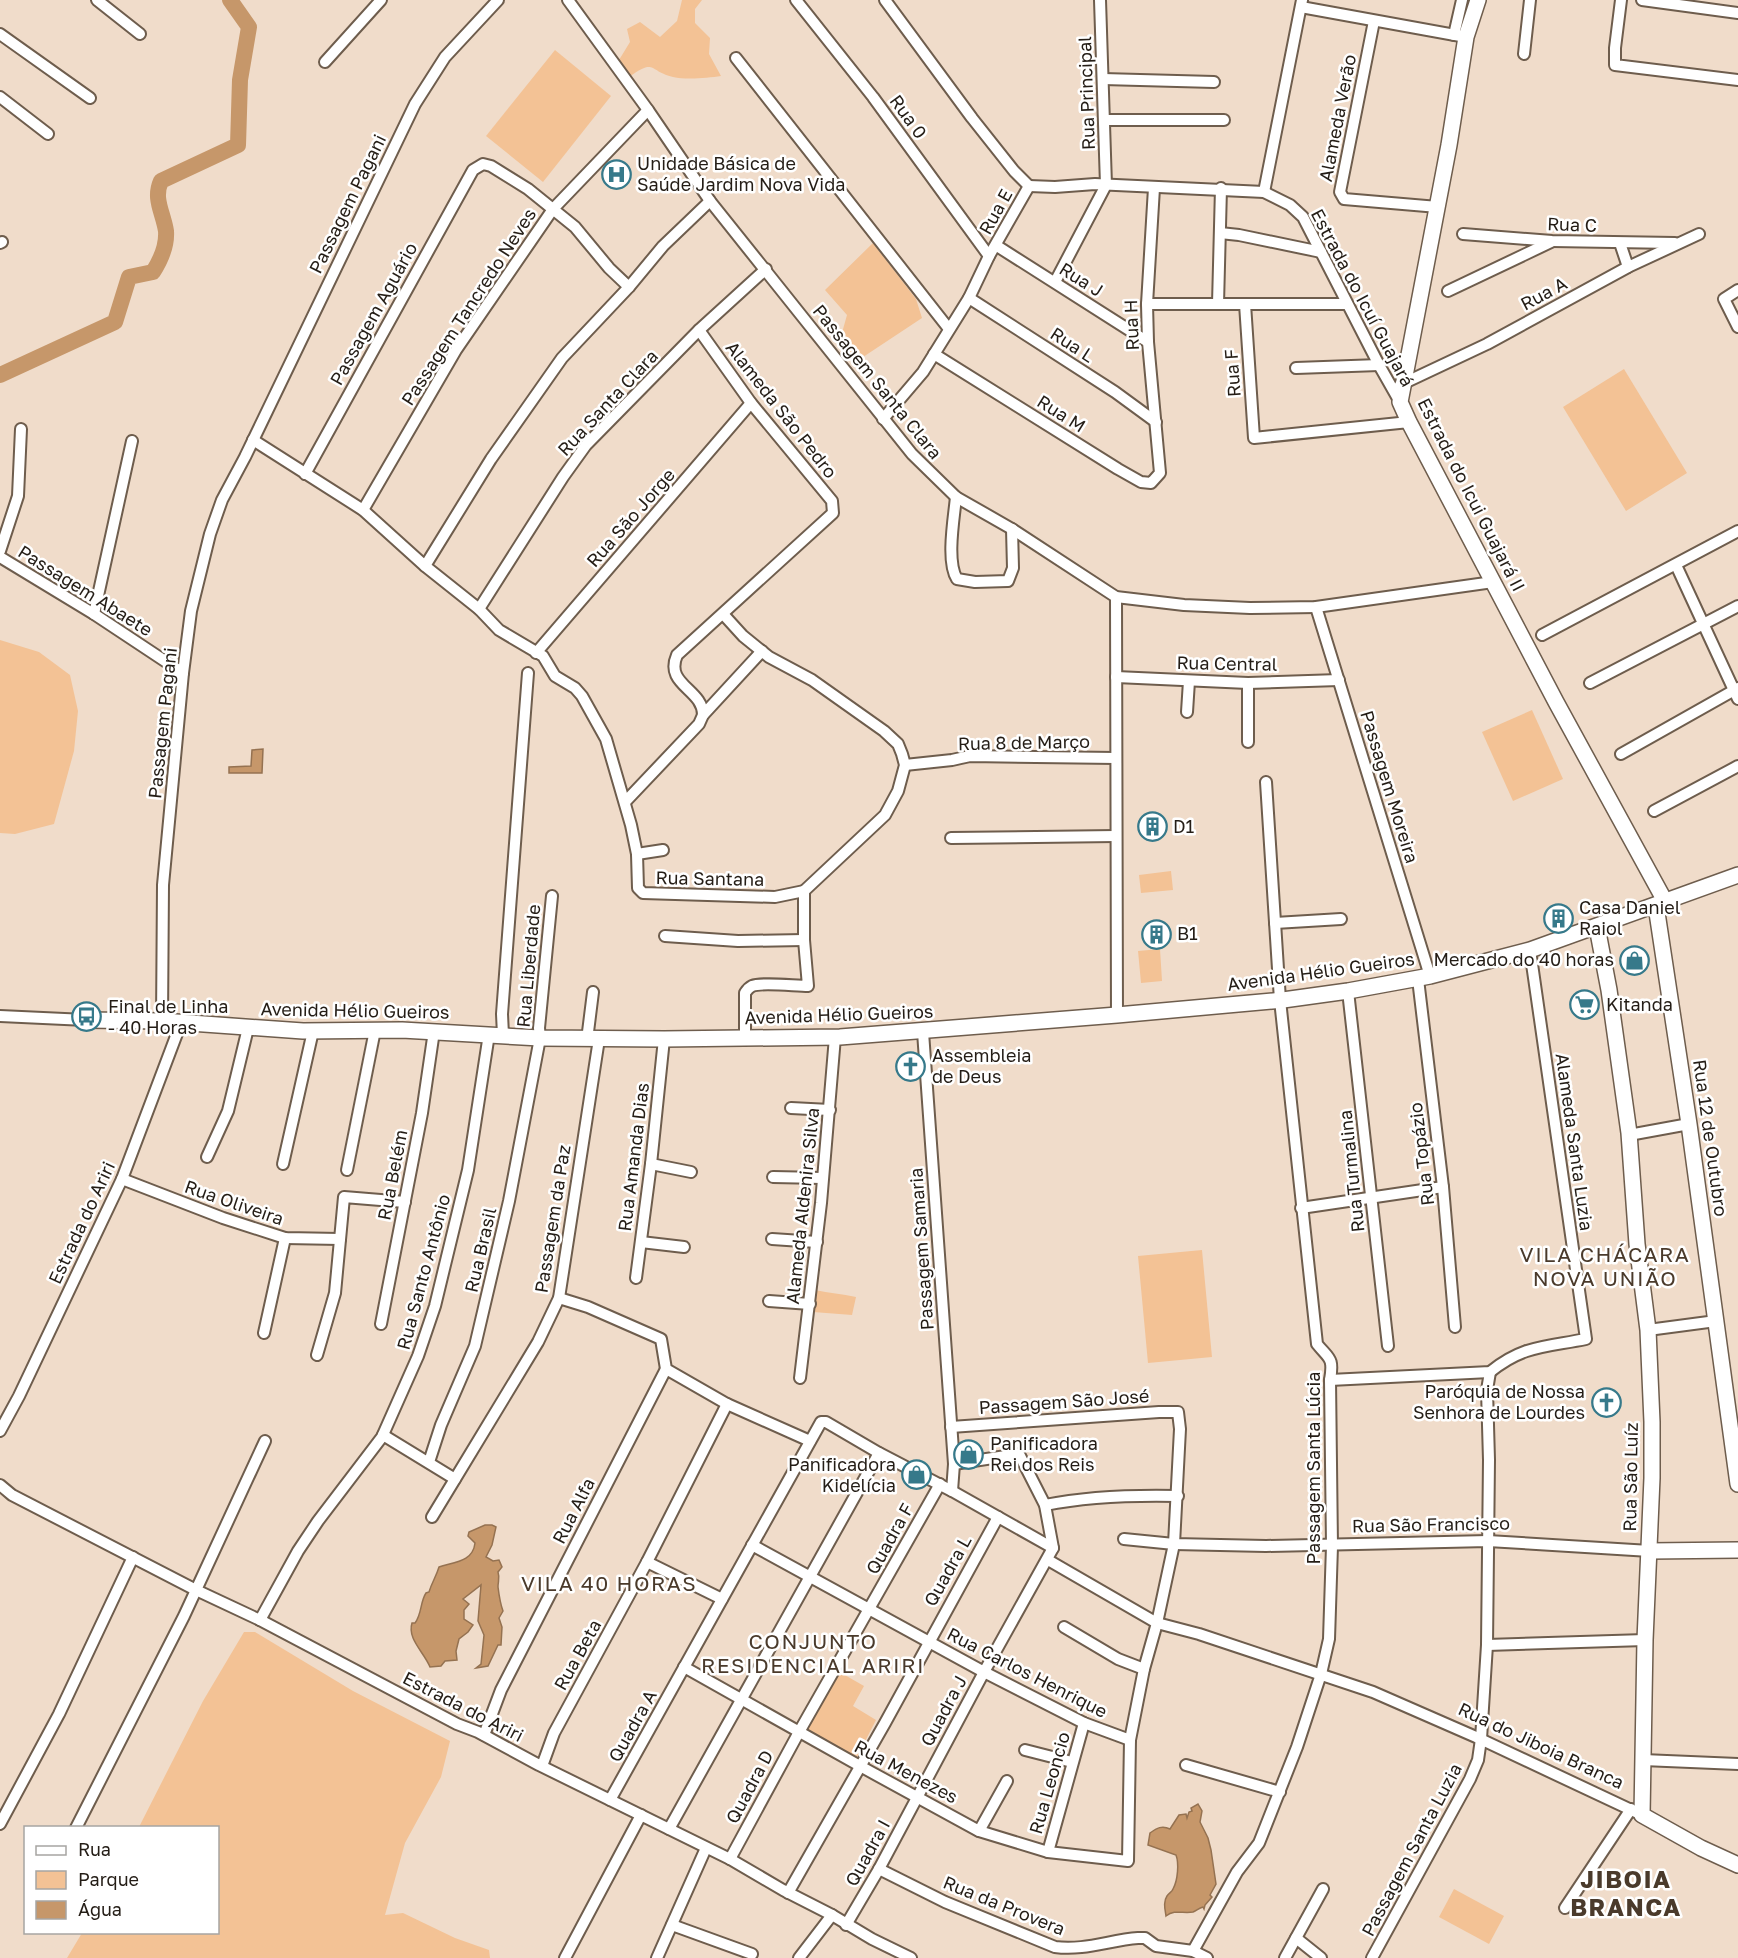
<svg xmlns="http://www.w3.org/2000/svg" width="1738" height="1958" viewBox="0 0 1738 1958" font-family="'Golos Text',sans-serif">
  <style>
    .green { fill: #f3c295 }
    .water { fill: #c6976a; stroke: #957251; stroke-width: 1.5 }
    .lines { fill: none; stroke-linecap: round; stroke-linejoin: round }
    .river { stroke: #c6976a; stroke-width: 16 }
    .minor-casing { stroke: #6e5d4d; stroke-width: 14 }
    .secondary-casing { stroke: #6e5d4d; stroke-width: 18 }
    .minor { stroke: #fff; stroke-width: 10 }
    .secondary { stroke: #fff; stroke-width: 15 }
    .labels { text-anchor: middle; stroke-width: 5; stroke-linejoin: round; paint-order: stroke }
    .street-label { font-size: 18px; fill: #241d16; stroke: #fff }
    .poi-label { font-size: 18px; fill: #241d16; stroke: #fff; text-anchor: start }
    .quarter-label { font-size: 21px; letter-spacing: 1.5px; fill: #4a3a2b; stroke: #fff }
    .district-label { font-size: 24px; font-weight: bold; letter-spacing: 1.5px; fill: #4a3a2b; stroke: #fff }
  </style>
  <rect width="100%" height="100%" fill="#f0dcca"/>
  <g class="green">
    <path d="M682,0h20l-7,9v14l15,15 -1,16 12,22c-13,2 -35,4 -48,1 -25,-6 -17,-19 -44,0l-10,-17 11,-18 -3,-13 13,-7 20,15 17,-16z"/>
    <polygon points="555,50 611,96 543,182 486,136"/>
    <polygon points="873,243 916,299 922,318 854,363 838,347 847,315 825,290"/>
    <polygon points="1624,369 1687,473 1626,511 1563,407"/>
    <polygon points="0,640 39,652 70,675 78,711 74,751 54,824 15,834 0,833"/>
    <polygon points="1532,710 1563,779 1513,801 1482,732"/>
    <polygon points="1171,871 1173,890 1141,893 1139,875"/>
    <polygon points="1160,949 1162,981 1141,983 1138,951"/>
    <polygon points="1202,1250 1212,1357 1148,1363 1138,1256"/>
    <path d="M815,1290c14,3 27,4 41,7l-4,18 -39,-3z"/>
    <polygon points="244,1632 255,1632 353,1691 450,1741 441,1777 405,1843 385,1915 403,1913 455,1938 489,1950 490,1958 67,1958 82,1933 218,1932 218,1828 139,1827 203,1701"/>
    <polygon points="836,1670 864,1686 853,1706 876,1720 856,1759 803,1732"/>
    <polygon points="1454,1889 1504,1916 1489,1944 1439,1917"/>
  </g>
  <g class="water">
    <polygon points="263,749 262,773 229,773 229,767 251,766 252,750"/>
    <path d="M485,1525h7l4,2 -4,18 -6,12 7,4 6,-1 3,7 -4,5c2,6 0,9 0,15 1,8 2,16 5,24l-4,7 3,9 -1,18h-3l-10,21 -12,2 5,-4 3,-29 -6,-14 3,-36 -18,14 6,5 -5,6v9l9,6 -5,7 -9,7 -3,12 1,9 -12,1 -4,5 -11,1c-6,-15 -23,-28 -18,-44h3c7,-9 5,-21 11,-30l3,-1c3,-10 7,-15 10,-25 15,-5 34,-5 36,-24l-7,-7 1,-4z"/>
    <path d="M1198,1804l4,7 -2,11 8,16 3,12 5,34 -6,11 2,2 -7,8 -1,4 -1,-2c-4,1 -7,4 -10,5 -10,2 -18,-3 -27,4 -1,-7 -3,-14 1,-20 2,-3 5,-4 6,-7 5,-9 6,-26 3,-34l-28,-10 2,-12c7,-5 12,-8 20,-4l9,-14 7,-1 1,4 2,-6 3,-1 -1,-3z"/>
  </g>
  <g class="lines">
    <path class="river" d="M0,375l115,-53 14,-45 24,-5c7,-11 14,-27 13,-41 -3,-19 -13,-32 -5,-50l77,-36 2,-65 9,-53 -19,-27"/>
    <defs>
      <g id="minor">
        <polyline points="97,0 140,34"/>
        <polyline points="568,0 648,110 710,201 912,454 956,497 1012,529 1116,597 1184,605 1250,608 1316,607 1493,582"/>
        <polyline points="796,0 873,97 989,256"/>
        <polyline points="885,0 972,118 1014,171 1029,186"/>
        <polyline points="1621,0 1615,48 1615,65 1738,80"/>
        <polyline points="1642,0 1738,13"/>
        <polyline points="1301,7 1466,37"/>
        <polyline points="1374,21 1340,192 1344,199 1438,207"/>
        <polyline points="0,34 90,98"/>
        <polyline points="1454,35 1462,0"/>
        <polyline points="1524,54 1530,0"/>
        <polyline points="736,58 949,329"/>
        <polyline points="325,62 381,0"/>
        <polyline points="1103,79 1214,82"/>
        <polyline points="0,97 48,134"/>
        <polyline points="1104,120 1224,120"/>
        <polyline points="1029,186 1055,187 1095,184 1264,192 1290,205 1303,217 1379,365 1400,402"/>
        <polyline points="1264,192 1302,0"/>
        <polyline points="1220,233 1239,235 1321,252"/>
        <polyline points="1463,234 1552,241 1675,243"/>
        <polyline points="0,243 2,242"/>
        <polyline points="1620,243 1628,267"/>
        <polyline points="997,246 1148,342"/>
        <polyline points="1055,282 1106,185 1100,0"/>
        <polyline points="1738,290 1724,299 1738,327"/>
        <polyline points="1448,291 1551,242"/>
        <polyline points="969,298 1115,392 1156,422"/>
        <polyline points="1147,304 1347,304"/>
        <polyline points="1218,304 1221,188"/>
        <polyline points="1245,304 1254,438 1409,422"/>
        <path d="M699,330l52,73 81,98 1,12 -156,142c-13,30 26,34 26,60"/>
        <polyline points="934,354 1118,469 1141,482 1151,483 1160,473 1148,342 1147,304 1154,188"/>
        <polyline points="1296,368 1379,365"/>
        <polyline points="1400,385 1487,344 1628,267 1699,234"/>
        <polyline points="883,419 923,372 969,298 989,256 1029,186"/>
        <polyline points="253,440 363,510 425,566 479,609 499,630 543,656 555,676 575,688 582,696 606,739 631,825 637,854 638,888 643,893 775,897 804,891"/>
        <polyline points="305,474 473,170 483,164 491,166 528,189 575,227 609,268 629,287"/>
        <path d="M956,497c-2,21 -10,65 1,82l18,3 33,-1 5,-13 -1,-39"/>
        <polyline points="363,510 456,350 553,209 648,110"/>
        <polyline points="0,551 18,496 21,429"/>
        <polyline points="0,557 94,614 183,673"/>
        <polyline points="1676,565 1738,699"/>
        <polyline points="425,566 491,459 562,358 629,287 663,246 710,201"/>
        <polyline points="1116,597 1117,1015"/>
        <polyline points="1316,607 1430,976"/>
        <polyline points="479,609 563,477 586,445 699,330 766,269"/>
        <polyline points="94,614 132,441"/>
        <path d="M723,614l20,22 26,21 43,23 72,51 14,13 4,10 3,11 -7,26 -13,24 -81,76v49l4,46c-13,0 -46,-4 -56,0 -4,2 -5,4 -7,7v46"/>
        <polyline points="1542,635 1738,531"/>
        <polyline points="536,653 751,403"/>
        <polyline points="1116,677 1248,683 1339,680"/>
        <polyline points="1590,683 1738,606"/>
        <polyline points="1187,712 1189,681"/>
        <polyline points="1248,742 1248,683"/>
        <polyline points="1621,754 1738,688"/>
        <polyline points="905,765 952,760 970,756 1116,758"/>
        <polyline points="625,802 699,724 703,715 762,651"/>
        <polyline points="1654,811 1738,766"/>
        <polyline points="951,838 1116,836"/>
        <polyline points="637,854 663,850"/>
        <polyline points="1275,923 1341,919"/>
        <polyline points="665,936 738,941 804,940"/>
        <polyline points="1418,979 1443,1187 1455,1327"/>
        <polyline points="1348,991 1388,1346"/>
        <polyline points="0,1016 86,1020"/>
        <polyline points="162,1021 163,885 183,673 191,611 210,534 222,500 245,457 415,104 445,57 498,0"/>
        <polyline points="923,1032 954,1464 952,1491"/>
        <polyline points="503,1035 502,1014 528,673"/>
        <polyline points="587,1040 593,992"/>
        <polyline points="791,1108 830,1110"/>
        <polyline points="1629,1135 1689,1124"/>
        <polyline points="207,1157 228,1111 248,1028"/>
        <polyline points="283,1164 313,1031"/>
        <polyline points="651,1164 691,1172"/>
        <polyline points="347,1170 375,1030"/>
        <polyline points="773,1177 822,1178"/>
        <polyline points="122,1179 223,1218 285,1238 340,1239"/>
        <polyline points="1301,1208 1443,1187"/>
        <polyline points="772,1239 817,1242"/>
        <polyline points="641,1242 684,1247"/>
        <polyline points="636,1278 651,1164 664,1039"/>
        <polyline points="559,1298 588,1307 661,1339 666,1369 727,1404 810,1441"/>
        <polyline points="769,1301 810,1304"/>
        <polyline points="381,1324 422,1113 434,1031"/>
        <polyline points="1648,1330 1716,1321"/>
        <polyline points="264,1333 285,1238"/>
        <polyline points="317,1355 335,1293 344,1197 405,1202"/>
        <polyline points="800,1378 821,1203 835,1037"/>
        <path d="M1330,1380l160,-8c33,-27 56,-25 96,-33l-56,-389"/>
        <polyline points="0,1431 19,1396 122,1179 181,1023"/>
        <polyline points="383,1435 455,1479"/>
        <polyline points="429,1462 441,1425 475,1346 509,1201 540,1038 539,1028 552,896"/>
        <polyline points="0,1485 12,1495 196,1590 260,1620 457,1724 478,1732 539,1765 730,1859 783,1890 832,1915 872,1939 911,1958"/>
        <path d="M1045,1505c45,-9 88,-10 133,-9"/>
        <polyline points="432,1517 538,1342 559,1298 599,1039"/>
        <polyline points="1124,1539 1174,1544 1266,1546 1488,1541 1650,1551"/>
        <polyline points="752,1545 984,1672 1084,1723 1130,1740"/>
        <polyline points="1048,1560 1157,1623 1199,1634 1373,1692 1476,1737 1642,1815"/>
        <polyline points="647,1562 722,1599"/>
        <polyline points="260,1620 298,1551 318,1521 382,1437 418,1356 435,1306 468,1170 489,1034"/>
        <polyline points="1064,1627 1118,1659 1144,1669"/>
        <polyline points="1487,1645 1645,1640"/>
        <polyline points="684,1667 860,1766 979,1831 1048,1852 1128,1861 1130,1740 1144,1669 1157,1623 1174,1544 1180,1429 1178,1412 1159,1412 951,1427"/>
        <polyline points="484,1735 501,1690 666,1369"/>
        <polyline points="1025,1750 1072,1762"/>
        <polyline points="1643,1760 1738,1764"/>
        <polyline points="1186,1765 1280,1792"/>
        <polyline points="542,1766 554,1733 647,1562 727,1404"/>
        <polyline points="610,1800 821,1422 826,1422 879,1453 952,1491 1053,1548"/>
        <polyline points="0,1824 59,1714 133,1557"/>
        <polyline points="76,1828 184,1616 265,1441"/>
        <polyline points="669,1829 879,1453"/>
        <polyline points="979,1831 1007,1781"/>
        <polyline points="1048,1852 1084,1723"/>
        <polyline points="730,1859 799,1732 940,1484"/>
        <path d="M879,1869l66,33 110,45c29,4 55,-7 83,-9h7l11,8 37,5 14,7"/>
        <polyline points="788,1893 885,1723 998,1517"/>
        <polyline points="1565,1908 1631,1809"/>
        <polyline points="672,1925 752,1954"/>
        <polyline points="846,1925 879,1869 984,1672 1053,1548 1045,1505 1019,1454 954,1464"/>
        <polyline points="1296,1938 1321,1958"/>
        <path d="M1193,1951l44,-79 22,-29 38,-96 24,-73 8,-35 3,-93 -2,-166c4,-23 -1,-21 -13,-36l-37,-344 -14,-218"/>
        <polyline points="565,1958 641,1815"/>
        <polyline points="657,1958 706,1848"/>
        <polyline points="799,1958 832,1915"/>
        <polyline points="1285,1958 1323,1889"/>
        <polyline points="1372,1958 1470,1779 1478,1760 1481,1739 1487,1645 1489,1460 1487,1390 1490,1372"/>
      </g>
      <g id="secondary">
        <polyline points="1478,0 1466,37 1449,145 1400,402 1409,422 1556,702 1666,903"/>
        <polyline points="1656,906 1689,1124 1738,1484"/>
        <polyline points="1597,927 1609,990 1629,1133 1637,1244 1648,1330 1652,1422 1652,1478 1645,1640 1642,1815 1701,1848 1738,1865"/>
        <polyline points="86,1020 162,1021 303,1031 402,1030 540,1038 664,1039 840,1037 1117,1015 1283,1000 1348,991 1430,976 1530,950 1738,875"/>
        <polyline points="1650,1551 1738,1550"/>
      </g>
    </defs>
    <use href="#minor" class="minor-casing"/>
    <use href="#secondary" class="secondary-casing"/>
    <use href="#minor" class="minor"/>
    <use href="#secondary" class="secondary"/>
  </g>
  <defs>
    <symbol id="hospital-ring" viewBox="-11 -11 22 22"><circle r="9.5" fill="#fff" stroke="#36798a" stroke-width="1.5"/><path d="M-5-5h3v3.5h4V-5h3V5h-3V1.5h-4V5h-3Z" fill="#36798a"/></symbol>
    <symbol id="building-ring" viewBox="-11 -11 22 22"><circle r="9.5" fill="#fff" stroke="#36798a" stroke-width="1.5"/><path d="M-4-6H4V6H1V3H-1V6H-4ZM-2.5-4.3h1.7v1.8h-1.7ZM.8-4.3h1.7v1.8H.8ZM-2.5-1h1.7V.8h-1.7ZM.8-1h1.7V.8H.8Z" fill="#36798a"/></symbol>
    <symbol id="shop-ring" viewBox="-11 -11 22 22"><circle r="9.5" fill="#fff" stroke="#36798a" stroke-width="1.5"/><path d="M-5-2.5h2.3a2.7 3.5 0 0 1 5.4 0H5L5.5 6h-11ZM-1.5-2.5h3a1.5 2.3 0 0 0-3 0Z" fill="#36798a"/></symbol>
    <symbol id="supermarket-ring" viewBox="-11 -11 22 22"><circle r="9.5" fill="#fff" stroke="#36798a" stroke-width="1.5"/><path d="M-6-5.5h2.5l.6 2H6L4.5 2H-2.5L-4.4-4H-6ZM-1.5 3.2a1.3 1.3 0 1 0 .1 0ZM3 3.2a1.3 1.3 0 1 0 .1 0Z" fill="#36798a"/></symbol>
    <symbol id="bus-ring" viewBox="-11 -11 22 22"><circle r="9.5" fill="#fff" stroke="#36798a" stroke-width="1.5"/><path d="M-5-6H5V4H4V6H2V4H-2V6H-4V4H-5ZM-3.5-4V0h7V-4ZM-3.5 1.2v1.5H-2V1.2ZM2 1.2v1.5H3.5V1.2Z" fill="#36798a"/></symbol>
    <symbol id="church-ring" viewBox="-11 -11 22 22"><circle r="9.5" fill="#fff" stroke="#36798a" stroke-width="1.5"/><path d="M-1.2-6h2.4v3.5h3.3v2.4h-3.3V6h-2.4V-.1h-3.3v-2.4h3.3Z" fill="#36798a"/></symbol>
  </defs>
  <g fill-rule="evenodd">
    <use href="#hospital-ring" x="600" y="158" width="33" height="33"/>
    <use href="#building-ring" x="1136" y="810" width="33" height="33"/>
    <use href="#building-ring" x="1542" y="902" width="33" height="33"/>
    <use href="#building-ring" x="1140" y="918" width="33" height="33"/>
    <use href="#shop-ring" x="1618" y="944" width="33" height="33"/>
    <use href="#supermarket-ring" x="1568" y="988" width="33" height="33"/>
    <use href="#bus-ring" x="70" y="1000" width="33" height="33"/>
    <use href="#church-ring" x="894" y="1050" width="33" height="33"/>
    <use href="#church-ring" x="1590" y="1386" width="33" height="33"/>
    <use href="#shop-ring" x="952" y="1438" width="33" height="33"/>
    <use href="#shop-ring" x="900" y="1458" width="33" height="33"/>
  </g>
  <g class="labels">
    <g class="street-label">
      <text transform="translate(1087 93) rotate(-92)" y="6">Rua Principal</text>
      <text transform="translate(908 117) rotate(54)" y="6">Rua 0</text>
      <text transform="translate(1338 118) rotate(-79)" y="6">Alameda Verão</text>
      <text transform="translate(348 204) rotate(-64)" y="6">Passagem Pagani</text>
      <text transform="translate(996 212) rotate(-61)" y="6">Rua E</text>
      <text transform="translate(1572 225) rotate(2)" y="6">Rua C</text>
      <text transform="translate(1081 280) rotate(32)" y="6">Rua J</text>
      <text transform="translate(1544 294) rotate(-28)" y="6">Rua A</text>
      <text transform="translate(1362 298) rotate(62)" y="6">Estrada do Icuí Guajará</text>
      <text transform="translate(469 307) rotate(-57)" y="6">Passagem Tancredo Neves</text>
      <text transform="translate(374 314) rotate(-61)" y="6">Passagem Aguário</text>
      <text transform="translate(1132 325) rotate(-92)" y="6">Rua H</text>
      <text transform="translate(1072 345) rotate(33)" y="6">Rua L</text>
      <text transform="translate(1233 373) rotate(-94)" y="6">Rua F</text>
      <text transform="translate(877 382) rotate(51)" y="6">Passagem Santa Clara</text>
      <text transform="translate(608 403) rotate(-47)" y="6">Rua Santa Clara</text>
      <text transform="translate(781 410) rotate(52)" y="6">Alameda São Pedro</text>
      <text transform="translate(1061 414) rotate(32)" y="6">Rua M</text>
      <text transform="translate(1471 495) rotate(63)" y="6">Estrada do Icui Guajará II</text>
      <text transform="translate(631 518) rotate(-49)" y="6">Rua São Jorge</text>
      <text transform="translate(85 591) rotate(32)" y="6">Passagem Abaete</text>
      <text transform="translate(1227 664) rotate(1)" y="6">Rua Central</text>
      <text transform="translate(163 723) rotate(-84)" y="6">Passagem Pagani</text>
      <text transform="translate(1024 743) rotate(-1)" y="6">Rua 8 de Março</text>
      <text transform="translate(1389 787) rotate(73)" y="6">Passagem Moreira</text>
      <text transform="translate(710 879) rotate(1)" y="6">Rua Santana</text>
      <text transform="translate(529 966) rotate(-85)" y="6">Rua Liberdade</text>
      <text transform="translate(1321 972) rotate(-8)" y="6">Avenida Hélio Gueiros</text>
      <text transform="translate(355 1011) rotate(1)" y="6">Avenida Hélio Gueiros</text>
      <text transform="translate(839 1015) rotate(-2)" y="6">Avenida Hélio Gueiros</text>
      <text transform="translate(1710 1138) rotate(82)" y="6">Rua 12 de Outubro</text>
      <text transform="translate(1574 1142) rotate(82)" y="6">Alameda Santa Luzia</text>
      <text transform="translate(1422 1154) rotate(-97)" y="6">Rua Topázio</text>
      <text transform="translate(634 1157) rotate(-83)" y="6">Rua Amanda Dias</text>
      <text transform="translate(1352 1171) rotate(-96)" y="6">Rua Turmalina</text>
      <text transform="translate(393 1175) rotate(-79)" y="6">Rua Belém</text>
      <text transform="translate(234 1203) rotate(19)" y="6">Rua Oliveira</text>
      <text transform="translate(803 1206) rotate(-84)" y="6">Alameda Aldenira Silva</text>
      <text transform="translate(553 1219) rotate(-81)" y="6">Passagem da Paz</text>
      <text transform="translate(82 1223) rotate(-65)" y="6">Estrada do Ariri</text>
      <text transform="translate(922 1249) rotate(-94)" y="6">Passagem Samaria</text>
      <text transform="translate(481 1250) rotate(-77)" y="6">Rua Brasil</text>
      <text transform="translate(424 1272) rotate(-75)" y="6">Rua Santo Antônio</text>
      <text transform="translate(1064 1402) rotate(-4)" y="6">Passagem São José</text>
      <text transform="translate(1314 1468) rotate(-90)" y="6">Passagem Santa Lúcia</text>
      <text transform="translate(1631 1477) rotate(-89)" y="6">Rua São Luíz</text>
      <text transform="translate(574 1511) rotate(-63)" y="6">Rua Alfa</text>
      <text transform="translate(1431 1525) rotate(-1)" y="6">Rua São Francisco</text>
      <text transform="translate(890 1539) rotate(-61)" y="6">Quadra F</text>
      <text transform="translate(948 1571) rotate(-61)" y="6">Quadra L</text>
      <text transform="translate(578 1655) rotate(-61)" y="6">Rua Beta</text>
      <text transform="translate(1027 1673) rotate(27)" y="6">Rua Carlos Henrique</text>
      <text transform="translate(463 1707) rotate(27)" y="6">Estrada do Ariri</text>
      <text transform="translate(944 1711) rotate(-62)" y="6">Quadra J</text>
      <text transform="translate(633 1726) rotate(-61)" y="6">Quadra A</text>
      <text transform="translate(1541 1746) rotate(25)" y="6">Rua do Jiboia Branca</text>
      <text transform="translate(906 1772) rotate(28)" y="6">Rua Menezes</text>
      <text transform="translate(1050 1783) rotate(-74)" y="6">Rua Leoncio</text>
      <text transform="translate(750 1787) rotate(-62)" y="6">Quadra D</text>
      <text transform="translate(1412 1850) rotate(-62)" y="6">Passagem Santa Luzia</text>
      <text transform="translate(868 1853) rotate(-61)" y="6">Quadra I</text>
      <text transform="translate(1004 1906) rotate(22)" y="6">Rua da Provera</text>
    </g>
    <g class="poi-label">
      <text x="637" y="170">Unidade Básica de<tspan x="637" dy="21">Saúde Jardim Nova Vida</tspan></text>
      <text x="1173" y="833">D1</text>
      <text x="1579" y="914">Casa Daniel<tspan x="1579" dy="21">Raiol</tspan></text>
      <text x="1177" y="940">B1</text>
      <text x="1614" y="966" text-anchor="end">Mercado do 40 horas</text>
      <text x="1606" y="1011">Kitanda</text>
      <text x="108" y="1013">Final de Linha<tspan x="108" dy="21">- 40 Horas</tspan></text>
      <text x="932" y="1062">Assembleia<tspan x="932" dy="21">de Deus</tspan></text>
      <text x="1585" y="1398" text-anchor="end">Paróquia de Nossa<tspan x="1585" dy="21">Senhora de Lourdes</tspan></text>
      <text x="990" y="1450">Panificadora<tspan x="990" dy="21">Rei dos Reis</tspan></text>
      <text x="896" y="1471" text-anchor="end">Panificadora<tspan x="896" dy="21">Kidelícia</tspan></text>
    </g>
    <g class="quarter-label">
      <text x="1605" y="1262">VILA CHÁCARA<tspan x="1605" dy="24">NOVA UNIÃO</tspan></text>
      <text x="609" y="1591">VILA 40 HORAS</text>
      <text x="813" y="1649">CONJUNTO<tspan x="813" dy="24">RESIDENCIAL ARIRI</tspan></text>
    </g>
    <g class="district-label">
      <text x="1626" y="1888">JIBOIA<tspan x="1626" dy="28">BRANCA</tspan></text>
    </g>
  </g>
  <rect x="24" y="1826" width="195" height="108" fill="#ffffff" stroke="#a7a5a2" stroke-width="1.5"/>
  <rect x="36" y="1846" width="30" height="9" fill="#ffffff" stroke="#a7a5a2" stroke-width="1.5"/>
  <text x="78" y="1856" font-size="18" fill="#241d16">Rua</text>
  <rect x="36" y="1871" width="30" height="18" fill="#f3c295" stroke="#a7a5a2" stroke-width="1.5"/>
  <text x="78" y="1886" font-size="18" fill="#241d16">Parque</text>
  <rect x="36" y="1901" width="30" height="18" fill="#c6976a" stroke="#a7a5a2" stroke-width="1.5"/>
  <text x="78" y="1916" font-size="18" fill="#241d16">Água</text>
</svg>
